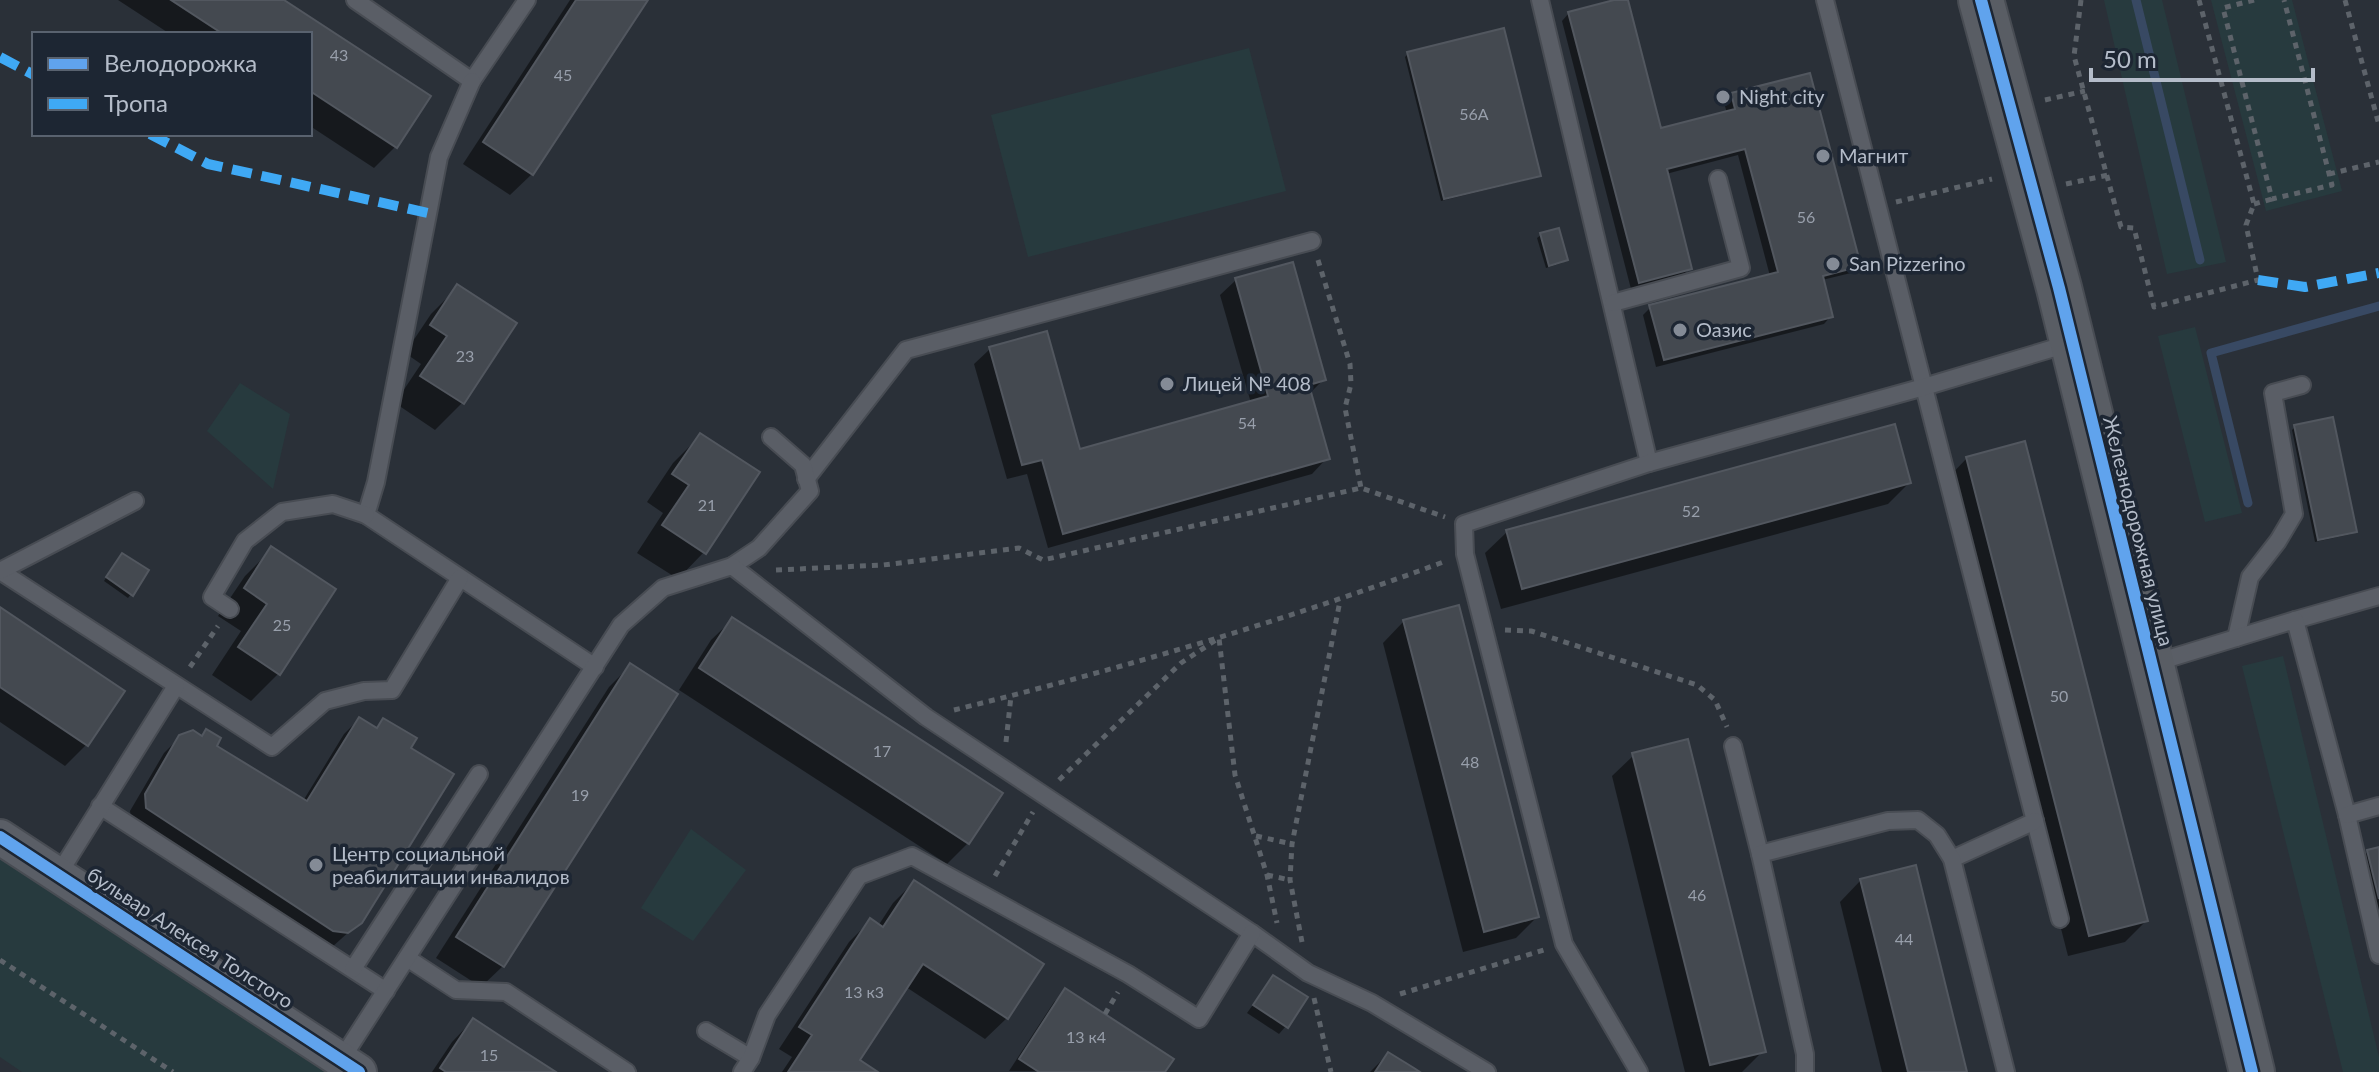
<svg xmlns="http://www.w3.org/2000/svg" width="2379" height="1072" viewBox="0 0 2379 1072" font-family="Lato,sans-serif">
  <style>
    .green { fill: #273a3e }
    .shadow { fill: #0007 }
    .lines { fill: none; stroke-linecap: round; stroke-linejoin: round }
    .stream { stroke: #384963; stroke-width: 9 }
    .building { fill: #444950; stroke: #52575f; stroke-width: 2 }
    .lane-casing { stroke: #484c53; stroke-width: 20 }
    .street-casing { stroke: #484c53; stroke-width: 38 }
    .secondary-casing { stroke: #484c53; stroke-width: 48 }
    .path { stroke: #5d636a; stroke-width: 5; stroke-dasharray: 6 6; stroke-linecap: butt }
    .lane { stroke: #5a5e66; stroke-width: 16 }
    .street { stroke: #5a5e66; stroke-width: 34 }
    .secondary { stroke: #595d64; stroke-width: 44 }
    .quiet { stroke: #3fa9f5; stroke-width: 10; stroke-dasharray: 20 10; stroke-linecap: butt }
    .cycleway-casing { stroke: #1d2633; stroke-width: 17 }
    .cycleway { stroke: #60a3ed; stroke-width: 12 }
    .poi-dot { fill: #848b96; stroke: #1d2633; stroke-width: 3 }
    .labels { text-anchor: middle; stroke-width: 7; stroke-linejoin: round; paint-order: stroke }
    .number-label { font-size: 16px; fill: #989fab }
    .poi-label { font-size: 20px; fill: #b4bcc9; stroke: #1d2633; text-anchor: start }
    .street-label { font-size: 20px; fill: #b4bcc9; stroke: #1d2633 }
  </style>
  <rect width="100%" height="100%" fill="#2a3038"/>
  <g class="green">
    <polygon points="2104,0 2162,0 2226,262 2167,274"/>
    <polygon points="2211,0 2292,0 2342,191 2266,211"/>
    <polygon points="1249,48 1286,191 1028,257 991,115"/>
    <polygon points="2195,327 2242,513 2205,522 2158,336"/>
    <polygon points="240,383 290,414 273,489 207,431"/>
    <polygon points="2283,656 2379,1057 2379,1072 2343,1072 2242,666"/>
    <polygon points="691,829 746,870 693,941 641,908"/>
    <polygon points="0,856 330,1072 22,1072 0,1057"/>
  </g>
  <g class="shadow">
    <polygon points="118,0 280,0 428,97 395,147 374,168 310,126 310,34 170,34"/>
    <polygon points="570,0 646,0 532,174 510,195 463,164"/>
    <polygon points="1625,0 1660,130 1727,113 1724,103 1732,95 1858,265 1851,273 1822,280 1831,316 1824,324 1656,367 1643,315 1651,307 1770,276 1738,155 1666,174 1690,268 1682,276 1631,289 1562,21 1569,13"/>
    <polygon points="1408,54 1538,175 1535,178 1441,201 1405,57"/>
    <polygon points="1541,235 1566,260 1562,263 1546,268 1537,238"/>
    <polygon points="1236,280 1324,379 1309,394 1327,458 1312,474 1048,548 1027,474 1007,479 974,364 990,349 1079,452 1251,403 1220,295"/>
    <polygon points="458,287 514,324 462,403 435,430 395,403 421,364 405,353 431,314"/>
    <polygon points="2295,427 2355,531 2352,534 2315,542 2292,430"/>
    <polygon points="700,436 704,552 678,579 637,553 663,513 647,502 673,463"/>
    <polygon points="1967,458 2146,921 2125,942 2068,956 1946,480"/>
    <polygon points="1909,483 1888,504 1501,609 1485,553 1507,532"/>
    <polygon points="272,549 334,589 278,674 251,701 212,675 241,631 218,616 245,576"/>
    <polygon points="119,558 131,594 128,598 104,581"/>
    <polygon points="0,609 122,692 86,745 65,766 0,722"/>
    <polygon points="733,619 968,843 947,864 679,690 711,640"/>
    <polygon points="1404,621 1537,917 1516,938 1463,952 1383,643"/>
    <polygon points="630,666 503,966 481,987 436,958 609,687"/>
    <polygon points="359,719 375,729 383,720 409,748 361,921 331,948 132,824 130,811 164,753 180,737 214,746 303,801 344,734"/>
    <polygon points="1634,755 1763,1051 1742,1072 1685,1072 1612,776"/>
    <polygon points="2379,849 2379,935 2356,864 2368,852"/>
    <polygon points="1861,880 1965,1072 1882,1072 1840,902"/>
    <polygon points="914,882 1007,1018 985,1039 906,987 858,1061 874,1072 782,1072 792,1057 779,1049 849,942 870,921 878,926 893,903"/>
    <polygon points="1273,977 1286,1026 1279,1034 1247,1013"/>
    <polygon points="1066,991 1162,1072 1009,1071 1054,1002"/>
    <polygon points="473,1020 552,1072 432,1072 452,1042"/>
    <polygon points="1388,1054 1416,1072 1370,1072"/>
  </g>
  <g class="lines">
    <g class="stream">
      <polyline points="2136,0 2200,260"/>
      <polyline points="2248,503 2211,353 2379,306"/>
    </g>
  </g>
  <g class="building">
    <polygon points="171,0 284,0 431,96 397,148 310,91 310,34 223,34"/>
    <polygon points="576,0 648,0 533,175 483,142"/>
    <polygon points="1614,0 1628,0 1661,128 1735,109 1731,93 1810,73 1861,266 1823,276 1833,317 1664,360 1649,305 1778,272 1745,149 1667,169 1692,269 1639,283 1568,12"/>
    <polygon points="1504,28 1541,176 1444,199 1407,52"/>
    <polygon points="1559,228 1568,260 1549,266 1540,233"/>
    <polygon points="1293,262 1326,380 1309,385 1330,459 1063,534 1042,460 1022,465 989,347 1047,331 1080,449 1268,396 1235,278"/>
    <polygon points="457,284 517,323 464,404 420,376 447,336 430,325"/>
    <polygon points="2333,417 2357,532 2318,540 2294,425"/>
    <polygon points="1895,424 1911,483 1522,589 1506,530"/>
    <polygon points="700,433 760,472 706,554 662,525 689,485 672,474"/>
    <polygon points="2025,441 2148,921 2089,936 1966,457"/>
    <polygon points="271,546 336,589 280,675 238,647 267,604 244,588"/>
    <polygon points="122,553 149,570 133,596 106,577"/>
    <polygon points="1459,605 1539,917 1484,932 1403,620"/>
    <polygon points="0,607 125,691 88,746 0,687"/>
    <polygon points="732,617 1003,793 969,844 699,668"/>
    <polygon points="630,663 678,694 504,967 456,937"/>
    <polygon points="359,717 377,728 383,718 417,738 411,748 454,774 362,923 348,933 333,931 146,808 145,794 179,735 193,730 202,736 206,729 221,738 217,746 307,801"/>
    <polygon points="1688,739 1766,1052 1710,1065 1632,753"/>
    <polygon points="2379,847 2379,899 2367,850"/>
    <polygon points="1916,865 1924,898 1967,1072 1908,1072 1860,879"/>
    <polygon points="914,880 1044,964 1008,1019 923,964 860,1060 878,1072 788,1072 812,1035 799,1027 870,918 883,927"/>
    <polygon points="1273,975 1308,997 1288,1028 1253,1005"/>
    <polygon points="1065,988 1174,1059 1165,1072 1039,1072 1019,1059"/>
    <polygon points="473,1018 511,1043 556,1072 446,1072 440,1068"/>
    <polygon points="1388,1052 1414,1068 1420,1072 1375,1072"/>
  </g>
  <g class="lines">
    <defs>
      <g id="lane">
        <polyline points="355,0 472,81 527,0"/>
        <polyline points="1540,0 1649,463"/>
        <polyline points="1825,0 2060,919"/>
        <polyline points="472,81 439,157 376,482 366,515 595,667"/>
        <polyline points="1613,303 1741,268 1718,179"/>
        <polyline points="806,479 906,350 1312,241"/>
        <polyline points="732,566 759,548 810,491 803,465 771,437"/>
        <polyline points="0,571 272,747 325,701 364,691 392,690 460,578"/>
        <polyline points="0,571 135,501"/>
        <polyline points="230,609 212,597 245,541 282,512 333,504 366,515"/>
        <polyline points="2295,620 2379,596"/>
        <polyline points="2236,638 2250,577 2278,541 2294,514 2273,393 2302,385"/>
        <polyline points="2151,664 2295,620 2347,815 2379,955"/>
        <polyline points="1733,746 1760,854"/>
        <polyline points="100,806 386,991"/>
        <polyline points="2347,815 2379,806"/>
        <polyline points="1952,859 2035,821"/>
        <polyline points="58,875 176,686"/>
        <polyline points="407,958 456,990 506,992 627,1072"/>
        <polyline points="353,969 479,774"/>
        <polyline points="706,1031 751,1058"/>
        <polyline points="341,1060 621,625 663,588 732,566 926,717 1252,933 1308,973 1372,1003 1487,1072"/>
        <polyline points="742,1072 751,1058 767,1015 859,876 912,856 1128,974 1199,1019 1252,933"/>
        <polyline points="1639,1072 1564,944 1465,554 1464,524 1649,463 1924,387 2071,343"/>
        <polyline points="1805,1072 1805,1054 1760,854 1888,821 1918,820 1937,835 1952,859 2006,1072"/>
      </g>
      <polyline id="street" points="0,837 359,1072"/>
      <polyline id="secondary" points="1981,0 2059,288 2252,1072"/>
    </defs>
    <use href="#lane" class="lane-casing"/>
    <use href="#street" class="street-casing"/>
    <use href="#secondary" class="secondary-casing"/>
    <g class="path">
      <polyline points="2081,0 2074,56 2121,227 2134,228 2154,307 2258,280 2246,225 2254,204 2199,0"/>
      <polyline points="2254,0 2223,8 2272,199 2332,185 2284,0"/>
      <polyline points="2345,0 2379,125"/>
      <polyline points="2045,100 2085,91"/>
      <polyline points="2329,174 2379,162"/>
      <polyline points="2066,184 2108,175"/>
      <polyline points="1896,202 1992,179"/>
      <polyline points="2254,204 2272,199"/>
      <polyline points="1318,260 1350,364 1351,384 1345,408 1361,488"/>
      <polyline points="776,570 883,565 1019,548 1043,560 1361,488 1445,517"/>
      <polyline points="1505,630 1531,631 1697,685 1715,700 1727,727"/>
      <polyline points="190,667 218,626"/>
      <path d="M954,710c166,-41 331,-89 492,-149"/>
      <polyline points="1006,742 1011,696"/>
      <polyline points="1059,780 1181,663 1219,638 1235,775 1267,875 1277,923"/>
      <polyline points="1256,836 1292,844"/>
      <polyline points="1267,875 1290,880"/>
      <polyline points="995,876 1033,812"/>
      <polyline points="1302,942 1290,880 1292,844 1340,601"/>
      <polyline points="0,960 173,1072"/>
      <polyline points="1400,994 1544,950"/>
      <polyline points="1314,998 1331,1072"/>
      <polyline points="1105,1014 1118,992"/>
    </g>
    <use href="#lane" class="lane"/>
    <use href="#street" class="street"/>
    <use href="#secondary" class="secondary"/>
    <g class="quiet">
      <polyline points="0,57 34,75"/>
      <polyline points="150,134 208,164 428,213"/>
      <polyline points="2258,280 2305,287 2379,273"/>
    </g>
    <defs>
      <g id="cycleway">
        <polyline points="1981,0 2059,288 2252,1072"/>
        <polyline points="0,837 359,1072"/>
      </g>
    </defs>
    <use href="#cycleway" class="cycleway-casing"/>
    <use href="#cycleway" class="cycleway"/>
  </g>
  <g class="poi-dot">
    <circle cx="1723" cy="97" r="8"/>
    <circle cx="1823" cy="156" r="8"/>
    <circle cx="1833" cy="264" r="8"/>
    <circle cx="1680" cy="330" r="8"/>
    <circle cx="1167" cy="384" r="8"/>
    <circle cx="316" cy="865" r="8"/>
  </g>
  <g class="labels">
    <g class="number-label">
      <text x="339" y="61">43</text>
      <text x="563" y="81">45</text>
      <text x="1474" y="120">56А</text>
      <text x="1806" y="223">56</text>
      <text x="465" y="362">23</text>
      <text x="1247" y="429">54</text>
      <text x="707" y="511">21</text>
      <text x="1691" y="517">52</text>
      <text x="282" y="631">25</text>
      <text x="2059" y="702">50</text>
      <text x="882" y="757">17</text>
      <text x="1470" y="768">48</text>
      <text x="580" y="801">19</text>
      <text x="1697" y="901">46</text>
      <text x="1904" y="945">44</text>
      <text x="864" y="998">13 к3</text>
      <text x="1086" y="1043">13 к4</text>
      <text x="489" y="1061">15</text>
    </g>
    <g class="poi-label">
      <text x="1739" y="104">Night city</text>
      <text x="1839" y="163">Магнит</text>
      <text x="1849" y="271">San Pizzerino</text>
      <text x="1696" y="337">Оазис</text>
      <text x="1183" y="391">Лицей № 408</text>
      <text x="332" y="861">Центр социальной<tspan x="332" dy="23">реабилитации инвалидов</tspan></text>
    </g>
    <g class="street-label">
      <text transform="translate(2138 531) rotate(76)" y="7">Железнодорожная улица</text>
      <text transform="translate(190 938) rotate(33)" y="7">бульвар Алексея Толстого</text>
    </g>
  </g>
  <rect x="32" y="32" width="280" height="104" fill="#1d2633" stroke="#59626f" stroke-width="2"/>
  <rect x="48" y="58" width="40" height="12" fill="#60a3ed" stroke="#59626f" stroke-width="2"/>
  <text x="104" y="72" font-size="24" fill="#b4bcc9">Велодорожка</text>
  <rect x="48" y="98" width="40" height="12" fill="#3fa9f5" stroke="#59626f" stroke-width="2"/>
  <text x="104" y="112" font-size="24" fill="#b4bcc9">Тропа</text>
  <path d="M2091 68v12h222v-12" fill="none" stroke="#b4bcc9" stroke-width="4"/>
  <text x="2103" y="68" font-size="24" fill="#b4bcc9" stroke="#1d2633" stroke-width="6" paint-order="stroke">50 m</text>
</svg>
